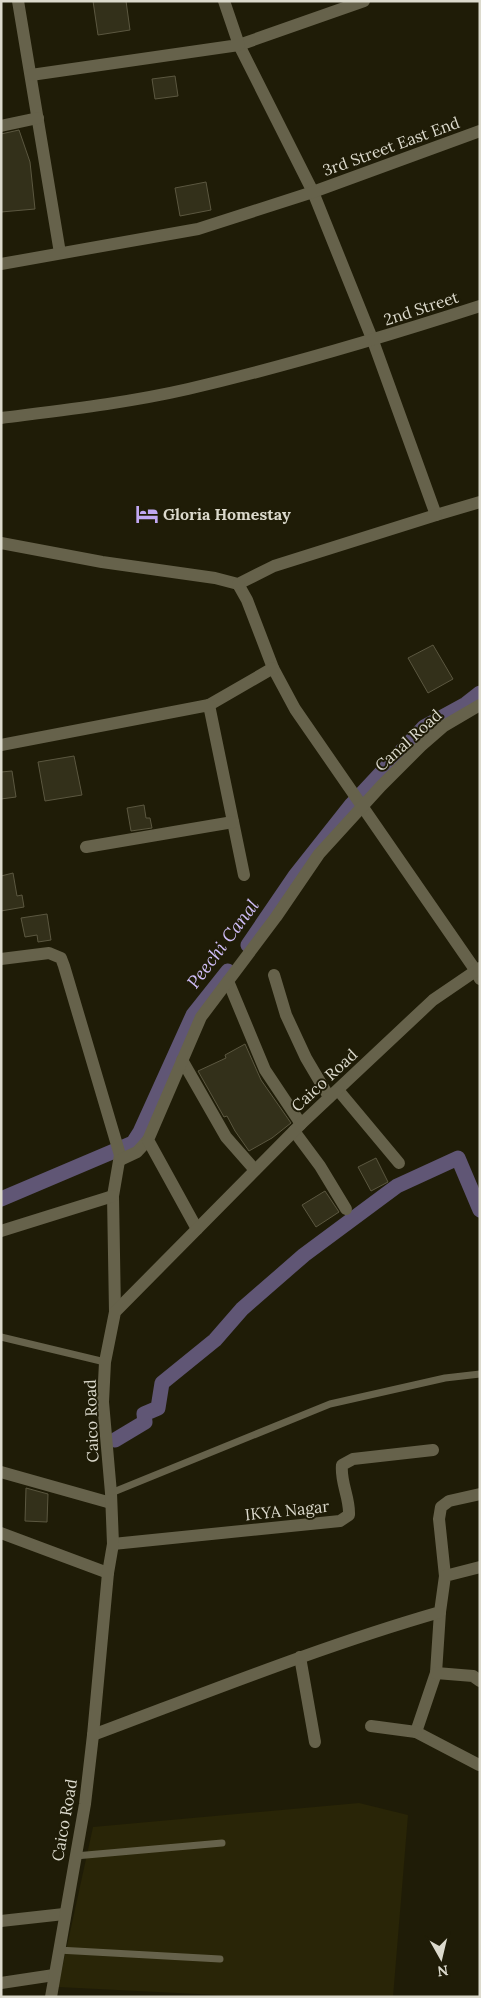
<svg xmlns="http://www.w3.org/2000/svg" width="481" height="1998" viewBox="0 0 481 1998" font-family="Lora,serif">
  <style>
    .built { fill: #292507 }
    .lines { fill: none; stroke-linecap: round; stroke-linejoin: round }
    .canal { stroke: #605675; stroke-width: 15 }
    .building { fill: #33301a; stroke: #5b5740 }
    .service { stroke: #66624b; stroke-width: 7 }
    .minor { stroke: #66624b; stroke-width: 12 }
    .tertiary { stroke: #66624b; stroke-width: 12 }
    .labels { text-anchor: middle; stroke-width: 4; stroke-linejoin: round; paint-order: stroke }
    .street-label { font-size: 16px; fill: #dcdacd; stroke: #1f1c07 }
    .poi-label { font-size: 16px; font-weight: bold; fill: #dcdacd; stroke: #1f1c07; text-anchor: start }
    .water-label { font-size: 18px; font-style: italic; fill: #d0bef8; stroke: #1f1c07 }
  </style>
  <rect width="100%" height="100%" fill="#1f1c07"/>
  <polygon class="built" points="359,1803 408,1815 393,1997 257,1997 58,1987 93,1827"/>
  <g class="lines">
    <g class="canal">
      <polyline points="248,945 295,876 352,804 424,727 466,704 480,693"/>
      <polyline points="1,1199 133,1143 140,1132 193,1015 228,971"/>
      <polyline points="115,1440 145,1422 144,1414 158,1408 162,1383 215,1340 242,1309 304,1255 397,1186 458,1158 480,1210"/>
    </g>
  </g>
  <g class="building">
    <polygon points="93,1 126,1 130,30 98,35"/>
    <polygon points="175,76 178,96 155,99 152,79"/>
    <polygon points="19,130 30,162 35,209 1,212 1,134"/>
    <polygon points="206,182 211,210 180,216 175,188"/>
    <polygon points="433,645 453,679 428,693 408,658"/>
    <polygon points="74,756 82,795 45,801 38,762"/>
    <polygon points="12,771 16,797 1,799 1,772"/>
    <polygon points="144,805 146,818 150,818 152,828 131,831 127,808"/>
    <polygon points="13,873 17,896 22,895 24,907 1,911 1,876"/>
    <polygon points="47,914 51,940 38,942 37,935 25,937 21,918"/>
    <polygon points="245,1044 261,1080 291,1123 272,1138 249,1151 235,1131 227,1116 224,1117 198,1071 226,1058 225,1055"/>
    <polygon points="376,1158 388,1182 371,1191 358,1167"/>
    <polygon points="325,1191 339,1212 316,1227 302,1205"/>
    <polygon points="26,1488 48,1494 47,1522 25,1521"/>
  </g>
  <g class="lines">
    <g class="service">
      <polyline points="1,1337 105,1362"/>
      <polyline points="111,1493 330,1404 445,1378 480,1374"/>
      <polyline points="75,1856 222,1843"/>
      <polyline points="58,1950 220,1959"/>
    </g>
    <g class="minor">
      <polyline points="18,1 60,253"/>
      <polyline points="364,1 239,45 313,192 373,341 436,515 480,502"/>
      <polyline points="31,75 239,45 224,1"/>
      <polyline points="1,126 38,118"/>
      <polyline points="1,264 198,229 313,192 480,131"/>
      <path d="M1,418c63,-8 126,-15 187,-29 99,-23 196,-52 292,-83"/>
      <polyline points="1,543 102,562 215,578 238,584 274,566 436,515"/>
      <polyline points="238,584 247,600 273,668 295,709 476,971 480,979"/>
      <polyline points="209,705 273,668"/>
      <polyline points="1,745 209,705 244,875"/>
      <polyline points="86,847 233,822"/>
      <polyline points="1,959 49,953 61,958 64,966 120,1155 113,1196 115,1312"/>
      <polyline points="274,975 286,1015 306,1058 329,1097"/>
      <polyline points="228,981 265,1070 301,1124"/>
      <polyline points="182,1060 226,1137 255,1170"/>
      <polyline points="338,1090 399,1163"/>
      <polyline points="294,1131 320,1166 346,1209"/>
      <polyline points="120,1160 137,1152 148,1140"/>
      <polyline points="197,1229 148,1140 201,1017 276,917 319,854 381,786 421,746 444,726 480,705"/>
      <polyline points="1,1231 113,1196"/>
      <polyline points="1,1472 111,1503"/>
      <polyline points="1,1533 108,1573"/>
      <path d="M113,1544l227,-23 9,-6c1,-17 -9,-33 -7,-50l11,-6 80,-9"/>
      <polyline points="445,1576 439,1519 441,1507 449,1501 480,1494"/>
      <polyline points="440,1612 436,1673 416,1732 479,1765"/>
      <polyline points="300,1657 315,1742"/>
      <polyline points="436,1673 473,1676 480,1681"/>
      <polyline points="371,1726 416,1732"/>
      <path d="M93,1735c115,-43 229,-89 347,-123l5,-36 35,-9"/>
      <polyline points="1,1921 64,1914"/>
      <polyline points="1,1983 54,1975"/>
    </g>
    <polyline class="tertiary" points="51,1997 85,1804 93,1735 108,1573 113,1544 111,1493 103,1402 105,1362 115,1312 301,1124 433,1000 480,968"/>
  </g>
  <defs>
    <symbol id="hotel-bare" viewBox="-9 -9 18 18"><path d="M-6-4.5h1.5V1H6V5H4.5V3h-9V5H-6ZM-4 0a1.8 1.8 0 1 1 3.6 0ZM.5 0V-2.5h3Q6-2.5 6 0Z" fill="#c1a8f3" stroke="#1f1c07" stroke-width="2.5" paint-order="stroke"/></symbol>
  </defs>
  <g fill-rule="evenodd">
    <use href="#hotel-bare" x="131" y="498" width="32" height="32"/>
  </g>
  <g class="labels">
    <g class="street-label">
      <text transform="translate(391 146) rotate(-20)" y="6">3rd Street East End</text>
      <text transform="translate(421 308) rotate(-18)" y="6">2nd Street</text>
      <text transform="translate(408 740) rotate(-42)" y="6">Canal Road</text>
      <text transform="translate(324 1080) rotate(-43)" y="6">Caico Road</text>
      <text transform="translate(91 1421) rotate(-92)" y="6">Caico Road</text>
      <text transform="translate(287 1510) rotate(-6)" y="6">IKYA Nagar</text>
      <text transform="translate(64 1820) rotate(-80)" y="6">Caico Road</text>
    </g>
    <g class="poi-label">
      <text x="163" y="520">Gloria Homestay</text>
    </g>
    <g class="water-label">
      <text transform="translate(223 944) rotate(-53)" y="6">Peechi Canal</text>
    </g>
  </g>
  <rect width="481" height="1998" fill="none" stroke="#dcdacd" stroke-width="5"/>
  <g transform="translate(441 1958) rotate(172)" stroke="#1f1c07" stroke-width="4" paint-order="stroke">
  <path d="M0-4L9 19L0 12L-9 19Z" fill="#dcdacd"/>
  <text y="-8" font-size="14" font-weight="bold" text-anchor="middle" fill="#dcdacd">N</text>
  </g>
</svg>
